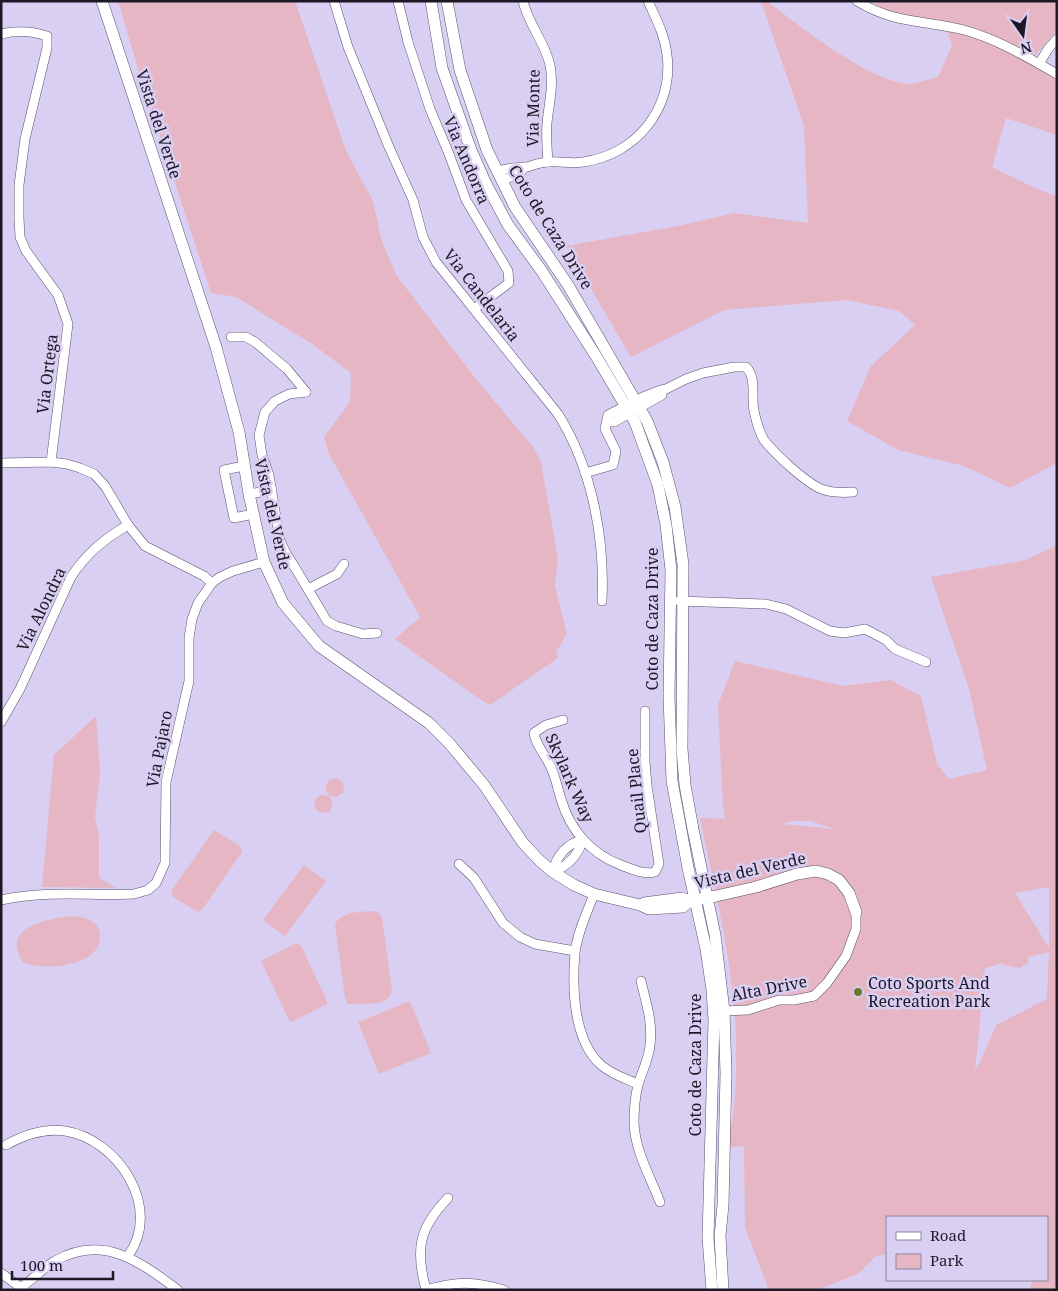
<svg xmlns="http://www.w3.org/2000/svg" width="1058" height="1291" viewBox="0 0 1058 1291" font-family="'Noto Serif',serif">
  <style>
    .green { fill: #e6b6c4; fill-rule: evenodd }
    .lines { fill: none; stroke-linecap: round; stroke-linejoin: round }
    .street-casing { stroke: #5a506e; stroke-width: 10 }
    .secondary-casing { stroke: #5a506e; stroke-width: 12 }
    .street { stroke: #fff; stroke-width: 9 }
    .secondary { stroke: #fff; stroke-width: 11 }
    .poi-dot { fill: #6b7b28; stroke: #d9cff2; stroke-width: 2 }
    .labels { text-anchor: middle; stroke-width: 5; stroke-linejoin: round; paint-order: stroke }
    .street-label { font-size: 16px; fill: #1c1825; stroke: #d9cff2 }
    .poi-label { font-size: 16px; fill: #1c1825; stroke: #d9cff2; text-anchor: start }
  </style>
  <rect width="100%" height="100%" fill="#d9cff2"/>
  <g class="green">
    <polygon points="118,1 295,1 346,151 373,201 382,242 397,276 476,379 533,447 541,462 558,559 555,586 567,634 556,652 558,658 490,705 481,700 395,639 420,617 329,454 324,437 350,402 351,373 312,344 236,297 211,293 139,72"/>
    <path d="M761,1h6c32,25 102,80 141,83 9,0 21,-5 30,-7l14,-31 -6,-20 -61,-15 -14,-10h186v29l-23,27 23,12v66l-51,-17 -14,49 45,22 20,7v267l-47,25 -46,-22 -66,-16 -51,-29 24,-55 44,-41 -16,-14 -52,-11 -123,10 -93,47 -65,-111 112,-20 56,-13 74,10 -4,-97z"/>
    <path d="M1057,545v745h-27l2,-10h15v-63h-160v37l-11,2 -18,18 -41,16h-48l-24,-62 -1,-82 -19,2c9,-25 11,-55 11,-82 2,-87 -19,-165 -36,-248l25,1 -2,-12 -5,-102 17,-44 108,25 48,-6 30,16 16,68 12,15 38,-9 -18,-81 -38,-112 95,-17zM792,821h19l23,8 -52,-5zM1049,887v61l-34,-55zM1049,952l-2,47 -51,26 -15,35 -6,11 10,-103 18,-5 1,2 16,3 8,-5v-6z"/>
    <polygon points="96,716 100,773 95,817 99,837 99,878 116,888 42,887 54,755"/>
    <path d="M337,778l6,5 1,9 -7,5 -7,-1 3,8 -3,7c-13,7 -22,-9 -9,-16l8,1c-6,-8 -3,-17 8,-18z"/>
    <polygon points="214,830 240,846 242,852 202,910 198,912 173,897 171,894 172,890"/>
    <polygon points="304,865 326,881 285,936 263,920"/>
    <path d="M373,911l6,2 3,5 10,73c-2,4 -3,8 -8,10 -7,3 -28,4 -36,3l-3,-6 -10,-73c5,-14 26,-13 38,-14z"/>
    <path d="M72,916c7,1 14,1 20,5 13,8 9,29 -4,36 -18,10 -46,13 -65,5 -23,-36 25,-43 49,-46z"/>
    <polygon points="294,944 298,944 301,946 327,1001 327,1004 292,1022 289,1020 261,961"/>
    <polygon points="410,1001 431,1053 379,1074 358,1022"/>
  </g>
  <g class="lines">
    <defs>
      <g id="street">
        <path d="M334,1l14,46 41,100 24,53 10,37 13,25 122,152c34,54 47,124 44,187"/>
        <polyline points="398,1 408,42 430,109 449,154 466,200 508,271 509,283 474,309"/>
        <path d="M523,1c5,23 22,41 27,64 4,20 -1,38 -3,58 -1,13 0,26 1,39"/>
        <path d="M857,1c37,23 68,19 107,29 33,9 63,27 93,44"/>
        <path d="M1,34c17,-4 30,-3 46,2v12l-22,91 -6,46v33l1,19 6,14 32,44 10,29 -17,138"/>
        <polyline points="1039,64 1048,49 1057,39"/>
        <path d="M497,172c13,-6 18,-3 30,-5 7,-2 14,-5 22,-5 11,-1 23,2 34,0 53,-7 91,-54 84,-107 -2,-20 -11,-36 -19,-54"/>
        <polyline points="502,181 521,172 524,167"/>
        <polyline points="231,337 246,337 255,342 287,369 306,392"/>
        <polyline points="306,392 289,394 275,401 265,412 259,435 262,455 269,475 280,541 287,555 297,571 327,621 336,626 363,634 377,633"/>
        <polyline points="607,422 614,422 662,395"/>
        <polyline points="1,463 51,462 67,464 80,468 94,474 105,486 128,525 145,546 204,576 212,583"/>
        <polyline points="244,466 224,470 234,518 253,514"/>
        <path d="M585,473l28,-8 3,-14 -11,-22 3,-14 35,-18 18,-7 5,-1 20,-10 17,-6 31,-6h12c11,11 5,30 8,44 2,9 5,21 10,29 11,14 39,40 55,48 11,5 23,5 34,4"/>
        <polyline points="249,494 272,490"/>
        <polyline points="308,589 337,574 344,564"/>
        <polyline points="679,601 766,604 786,609 830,631 844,633 865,629 886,640 895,649 926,662"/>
        <path d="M563,720l-17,5 -12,8c2,14 13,23 18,37 4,9 6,20 9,29 9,31 30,55 60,66 11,4 22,10 34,7l4,-8 -12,-78 -2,-25v-50"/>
        <path d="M1,722l19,-33 51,-112c15,-23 33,-38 57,-52"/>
        <path d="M583,840c-5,15 -15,26 -30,32 3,-16 14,-29 30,-32z"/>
        <polyline points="459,864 474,878 503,923 520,937 535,944 575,951"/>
        <path d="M594,894c-7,19 -17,39 -19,59 -3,34 -2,87 26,112 10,9 25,14 37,19"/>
        <path d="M1,900c44,-10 88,-4 133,-6l14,-4 8,-7 9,-20 1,-81 23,-101v-43l3,-19 6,-16 14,-20 8,-6 13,-6 31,-9"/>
        <path d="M641,981c5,21 12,42 9,64 -1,14 -8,26 -12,40 -3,12 -4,25 -4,38 1,28 16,53 26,79"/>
        <polyline points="724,1011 748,1010 779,1000 794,1000 814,996 827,983 846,956 856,929 856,912"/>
        <path d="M6,1145c18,-10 37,-17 59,-14 53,8 98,77 63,125"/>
        <polyline points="1,1273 24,1290"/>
        <path d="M21,1287c12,-7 21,-19 34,-26 48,-28 85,1 123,29"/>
        <path d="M426,1290c-11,-41 -7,-62 22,-92"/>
        <path d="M426,1290c31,-9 47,-9 78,0"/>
      </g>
      <g id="secondary">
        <polyline points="102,1 216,347 239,432 249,494 264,562 283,603 319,646 429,723 449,743 484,785 523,843 540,861 553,872 574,885 594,894 640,905 649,909 683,907 690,901"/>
        <polyline points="431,1 442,68 471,150 485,182 508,225 541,270 596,356 635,422 658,485 666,525 671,570 669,696 672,781 688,868 706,949 712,990 714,1020 708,1238 712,1290"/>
        <polyline points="447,1 460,70 487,150 515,207 568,285 647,421 663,462 675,507 683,564 682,749 685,785 693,829 715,935 724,1011 726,1073 723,1205 720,1236 723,1290"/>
        <polyline points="644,903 682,898 690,901 716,896 756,887 797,874 816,871 828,874 839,880 849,893 856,912"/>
      </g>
    </defs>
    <use href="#street" class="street-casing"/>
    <use href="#secondary" class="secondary-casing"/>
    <use href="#street" class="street"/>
    <use href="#secondary" class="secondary"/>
  </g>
  <circle class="poi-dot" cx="858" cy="992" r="5"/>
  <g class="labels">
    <g class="street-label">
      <text transform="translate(533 108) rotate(-89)" y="6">Via Monte</text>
      <text transform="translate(159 124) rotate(72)" y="6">Vista del Verde</text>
      <text transform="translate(467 160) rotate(67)" y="6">Via Andorra</text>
      <text transform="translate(551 227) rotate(58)" y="6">Coto de Caza Drive</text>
      <text transform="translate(482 295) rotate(52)" y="6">Via Candelaria</text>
      <text transform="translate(47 374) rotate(-83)" y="6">Via Ortega</text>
      <text transform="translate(273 514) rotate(77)" y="6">Vista del Verde</text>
      <text transform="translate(41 609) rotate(-64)" y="6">Via Alondra</text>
      <text transform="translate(652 619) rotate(-90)" y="6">Coto de Caza Drive</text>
      <text transform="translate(159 749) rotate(-79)" y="6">Via Pajaro</text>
      <text transform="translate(570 778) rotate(66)" y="6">Skylark Way</text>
      <text transform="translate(636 791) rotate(-96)" y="6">Quail Place</text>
      <text transform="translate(750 870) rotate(-13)" y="6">Vista del Verde</text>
      <text transform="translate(769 988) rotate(-11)" y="6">Alta Drive</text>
      <text transform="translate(695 1065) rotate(-90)" y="6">Coto de Caza Drive</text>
    </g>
    <g class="poi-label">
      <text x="868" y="989">Coto Sports And<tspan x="868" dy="18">Recreation Park</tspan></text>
    </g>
  </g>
  <rect width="1058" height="1291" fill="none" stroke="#1c1825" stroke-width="5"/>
  <rect x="886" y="1216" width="162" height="65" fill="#d9cff2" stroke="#8d86a0"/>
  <rect x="896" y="1232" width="25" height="8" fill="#ffffff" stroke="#8d86a0"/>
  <text x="930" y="1241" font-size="15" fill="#1c1825">Road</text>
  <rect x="896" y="1254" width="25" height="15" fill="#e6b6c4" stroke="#8d86a0"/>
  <text x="930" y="1266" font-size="15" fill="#1c1825">Park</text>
  <g transform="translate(1023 35) rotate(166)" stroke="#d9cff2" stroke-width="4" paint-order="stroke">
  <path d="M0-4L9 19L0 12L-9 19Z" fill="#1c1825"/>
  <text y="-8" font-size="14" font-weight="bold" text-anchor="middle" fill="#1c1825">N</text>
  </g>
  <path d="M12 1271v8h101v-8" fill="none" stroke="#1c1825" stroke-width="2.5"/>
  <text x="20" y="1271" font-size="15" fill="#1c1825" stroke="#d9cff2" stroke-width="4" paint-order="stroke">100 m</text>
</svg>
